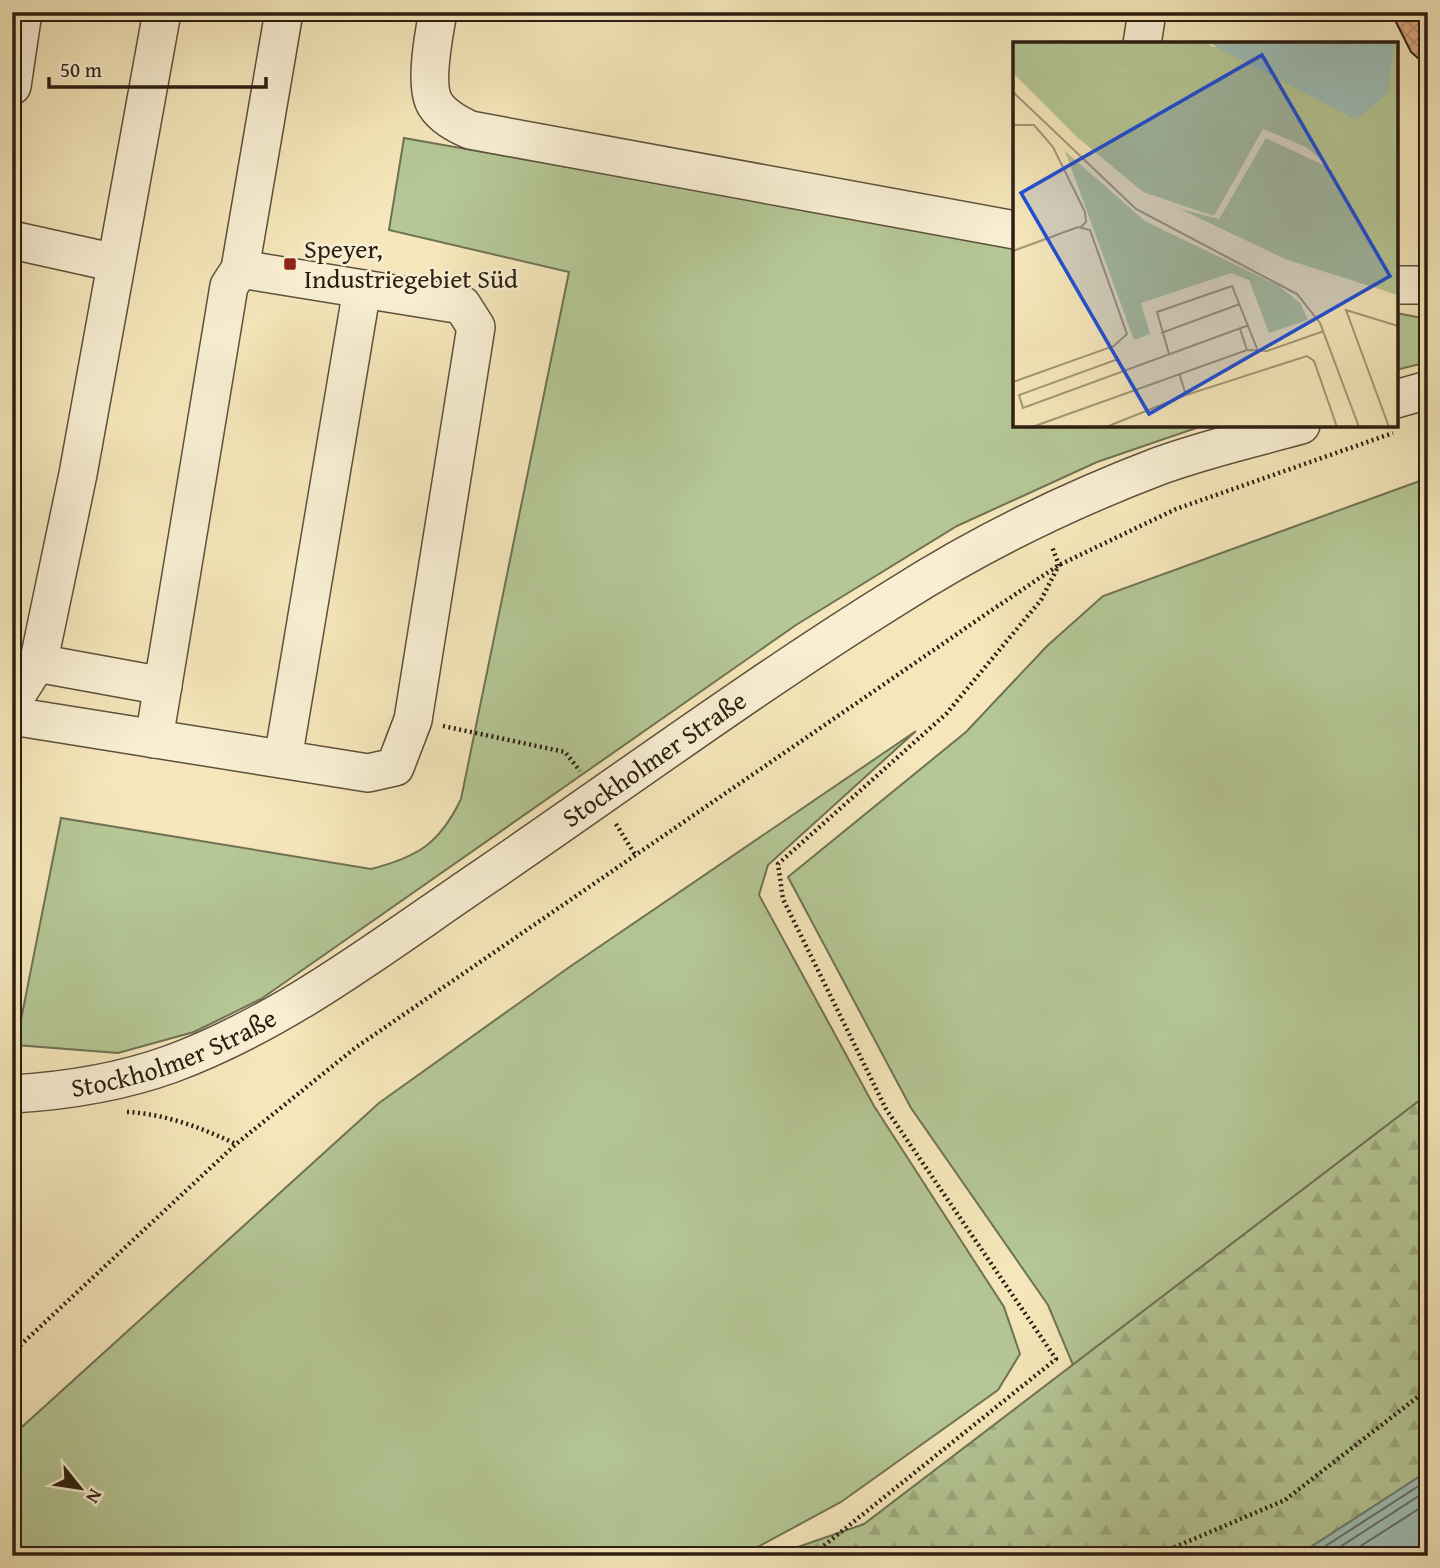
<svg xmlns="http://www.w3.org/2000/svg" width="1440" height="1568" viewBox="0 0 1440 1568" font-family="'Gentium Book Plus',serif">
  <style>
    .grass { fill: #b5c796; stroke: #707254; stroke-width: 2 }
    .forest { fill: url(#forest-firs); stroke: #707254; stroke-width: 2 }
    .water { fill: #9ebeb7; stroke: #707e75; stroke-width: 2 }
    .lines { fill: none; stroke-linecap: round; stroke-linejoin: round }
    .shore { stroke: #646e64; stroke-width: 2 }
    .building { fill: url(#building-cross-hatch); stroke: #2b1e11; stroke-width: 2 }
    .minor-casing { stroke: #5e503c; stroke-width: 40 }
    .path { stroke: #2b1e11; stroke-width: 4.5; stroke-dasharray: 2 3.5; stroke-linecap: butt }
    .minor { stroke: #f8efd3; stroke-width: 37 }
    .poi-dot { fill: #8f2418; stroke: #f8efd3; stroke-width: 2.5 }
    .labels { text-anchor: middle; stroke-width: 5; stroke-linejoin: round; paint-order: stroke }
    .poi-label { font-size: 26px; fill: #2b1e11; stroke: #f8efd3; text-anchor: start }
    .street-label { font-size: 26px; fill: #2b1e11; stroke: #f8efd3 }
    .inset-road { fill: none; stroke: #a49777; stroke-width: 2 }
    .view { fill: #1d4ed8; fill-opacity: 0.15; stroke: #1d4ed8; stroke-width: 3.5 }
    .inset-edge { fill: none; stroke: #2b1e11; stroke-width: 3.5 }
  </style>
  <defs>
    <pattern id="forest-firs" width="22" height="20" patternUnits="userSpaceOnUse" patternTransform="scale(1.75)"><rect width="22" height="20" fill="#b5c796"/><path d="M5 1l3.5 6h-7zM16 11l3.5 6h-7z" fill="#9caa80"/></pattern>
    <pattern id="building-cross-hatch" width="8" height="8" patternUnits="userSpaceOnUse" patternTransform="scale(1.75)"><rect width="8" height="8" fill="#d9a87f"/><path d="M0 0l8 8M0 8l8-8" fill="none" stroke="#ba906d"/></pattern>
  </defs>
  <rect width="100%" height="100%" fill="#f5e7bb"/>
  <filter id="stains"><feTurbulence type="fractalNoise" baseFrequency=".00286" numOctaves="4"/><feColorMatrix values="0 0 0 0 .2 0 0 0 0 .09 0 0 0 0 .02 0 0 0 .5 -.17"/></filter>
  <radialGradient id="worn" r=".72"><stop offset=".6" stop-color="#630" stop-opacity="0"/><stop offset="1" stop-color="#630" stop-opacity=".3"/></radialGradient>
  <g class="grass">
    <path d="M404,138l611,108v179h190l-108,37 -140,64 -161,99 -535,374 -67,33 -76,21 -102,-8 45,-227 310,51c47,-12 69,-26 90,-70l108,-527 -180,-42z"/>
    <polygon points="1396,313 1428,319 1428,362 1396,370"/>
    <polygon points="1428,478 1428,1094 1073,1365 1048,1305 911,1108 788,877 966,732 1047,646 1103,596"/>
    <polygon points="916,731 768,865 759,895 874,1106 1004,1307 1020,1354 998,1390 841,1502 741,1556 12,1556 12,1436 379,1103 568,968"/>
  </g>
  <polygon class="forest" points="1428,1094 1428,1471 1297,1556 772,1556 864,1524"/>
  <polygon class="water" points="1428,1471 1428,1556 1297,1556"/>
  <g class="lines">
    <g class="shore">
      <polyline points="1310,1556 1428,1480"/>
      <polyline points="1326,1556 1428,1490"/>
      <polyline points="1345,1556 1428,1503"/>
    </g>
  </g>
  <polygon class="building" points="1391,12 1428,12 1428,67 1411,52"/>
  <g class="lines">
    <defs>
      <g id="minor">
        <path d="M438,12c-4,21 -14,74 -3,92 8,13 22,20 35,26l545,100"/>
        <polyline points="1142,44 1147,12"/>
        <polyline points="12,86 23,12"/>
        <polyline points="12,240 116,263"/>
        <polyline points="1396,285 1428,285"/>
        <polyline points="1396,399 1428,390"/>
        <polyline points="37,663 163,686"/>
        <polyline points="12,702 39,660 78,474 162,12"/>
        <polyline points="12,716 368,773 395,767 413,720 476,327 462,305 240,269"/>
        <polyline points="154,739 229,286 240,269 284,12"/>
        <polyline points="283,759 362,289"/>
        <path id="s1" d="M12,1094c53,-3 109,-12 159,-30 116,-43 215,-121 316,-189 136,-93 269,-191 409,-278 83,-53 171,-96 263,-131 46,-17 95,-28 142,-41"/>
      </g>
    </defs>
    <use href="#minor" class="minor-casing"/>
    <g class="path">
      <polyline points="443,726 565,752 580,771"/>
      <polyline points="616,824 636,856"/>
      <path d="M127,1112c39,2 75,16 109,32"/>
      <polyline points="12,1353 236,1144 355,1048 989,612 1059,565 1176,509 1393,433"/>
      <polyline points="811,1556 1056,1359 886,1109 783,899 778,864 946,714 1041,600 1059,565 1052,547"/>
      <polyline points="1154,1556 1285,1500 1428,1389"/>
    </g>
    <use href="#minor" class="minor"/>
  </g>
  <rect class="poi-dot" x="283" y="257" width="14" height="14" rx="3.5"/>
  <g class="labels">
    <g class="poi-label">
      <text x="304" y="258">Speyer,<tspan x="304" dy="30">Industriegebiet Süd</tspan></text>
    </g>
    <g class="street-label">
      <text dy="9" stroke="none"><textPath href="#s1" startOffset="735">Stockholmer Straße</textPath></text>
      <text dy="9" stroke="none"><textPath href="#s1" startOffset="168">Stockholmer Straße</textPath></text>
    </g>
  </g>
  <g transform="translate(1013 42)">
    <rect width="385" height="385" fill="#f5e7bb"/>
    <path d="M0,0h44l206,87 -49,87 -71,-24 -66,-55 -64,-64zM253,96l66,31 45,-5 21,8v123l-113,-36 -105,-50 39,10zM52,109l80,70 134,65 21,17 8,17 -39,13 -20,-53 -18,-7 -90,30 9,31 -16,6z" fill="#b5c796"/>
    <path d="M44,0h150l5,5 186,-5v130l-21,-8 -45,5 -26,-22z" fill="#b5c796"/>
    <path d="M194,0h187l-6,51 -32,27z" fill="#9ebeb7"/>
    <path class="inset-road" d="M0,50l123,117 161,85 23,29 39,104M0,83h21l19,22 32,65 1,10 -5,5M0,209l65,-24 12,3 37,104 -13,12 -101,36M227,287l7,21M148,291l79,-29M156,312l-12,-42 75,-26 26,65M110,329l-5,-12 -99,36 4,13 226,-83M166,331l7,22 121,-39 7,5 23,66M19,385l215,-77 20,1 57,-20M93,385l80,-32M376,385l-43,-117 52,16"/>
    <path class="view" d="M249,13l128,221 -241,138 -128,-221z"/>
    <rect width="385" height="385" class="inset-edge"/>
  </g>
  <rect width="1440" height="1568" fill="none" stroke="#f5e7bb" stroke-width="42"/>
  <rect x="14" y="14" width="1412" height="1540" fill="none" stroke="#2b1e11" stroke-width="3.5"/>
  <rect x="21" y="21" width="1398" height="1526" fill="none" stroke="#2b1e11" stroke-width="2"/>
  <g transform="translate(80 1488) rotate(120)" stroke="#f8efd3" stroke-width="5" paint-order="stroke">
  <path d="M0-5L12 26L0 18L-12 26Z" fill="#2b1e11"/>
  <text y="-10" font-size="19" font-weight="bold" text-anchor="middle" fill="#2b1e11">N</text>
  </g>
  <path d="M49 77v10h217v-10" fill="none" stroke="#2b1e11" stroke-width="3.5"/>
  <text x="60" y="77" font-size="21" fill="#2b1e11" stroke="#f8efd3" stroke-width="5" paint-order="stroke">50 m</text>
  <rect width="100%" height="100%" filter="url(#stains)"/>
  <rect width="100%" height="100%" fill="url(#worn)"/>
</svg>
